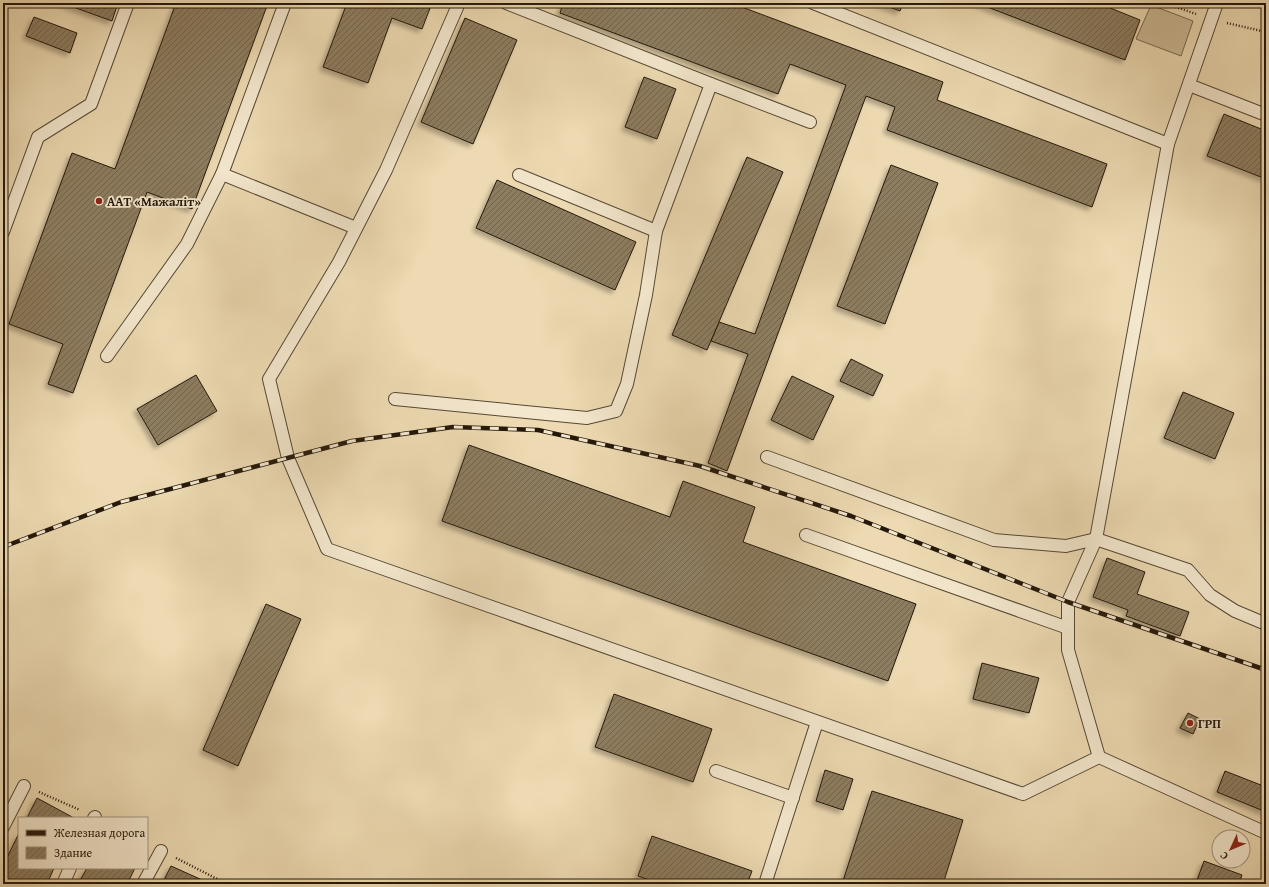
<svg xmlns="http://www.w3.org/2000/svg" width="1269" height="887" viewBox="0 0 1269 887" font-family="'Gentium Book Plus',serif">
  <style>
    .grass { fill: #cbb995; stroke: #786850 }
    .building { fill: url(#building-hatch); stroke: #24180a; filter: url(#shadow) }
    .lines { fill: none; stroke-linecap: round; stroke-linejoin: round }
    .lane-casing { stroke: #564834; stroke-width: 14 }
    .path { stroke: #24180a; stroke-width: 2.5; stroke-dasharray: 1 2; stroke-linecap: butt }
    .lane { stroke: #f3e7cd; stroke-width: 12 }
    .rail-casing { stroke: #24180a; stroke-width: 4.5 }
    .rail { stroke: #f3e7cd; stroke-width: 3; stroke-dasharray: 9; stroke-linecap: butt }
    .poi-dot { fill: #8f2418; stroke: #f3e7cd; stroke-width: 1.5 }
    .labels { text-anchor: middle; stroke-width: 3.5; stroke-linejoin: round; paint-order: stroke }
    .poi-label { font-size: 13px; font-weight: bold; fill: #24180a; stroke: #f3e7cd; text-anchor: start }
  </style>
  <defs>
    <pattern id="building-hatch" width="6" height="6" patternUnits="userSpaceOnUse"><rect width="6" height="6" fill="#8d7d61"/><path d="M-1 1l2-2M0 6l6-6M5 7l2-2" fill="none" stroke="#73654e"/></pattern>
    <filter id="shadow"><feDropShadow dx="-3.5" dy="3.5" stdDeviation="2" flood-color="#0004"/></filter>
  </defs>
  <rect width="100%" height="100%" fill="#eddab2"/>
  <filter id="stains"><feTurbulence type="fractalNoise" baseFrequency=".005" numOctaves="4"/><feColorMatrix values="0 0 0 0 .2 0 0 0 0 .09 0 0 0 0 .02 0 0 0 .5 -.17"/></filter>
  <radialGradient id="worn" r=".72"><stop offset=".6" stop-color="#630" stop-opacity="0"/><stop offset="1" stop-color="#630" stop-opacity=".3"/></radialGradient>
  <polygon class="grass" points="1151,5 1193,21 1181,56 1136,39"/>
  <g class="building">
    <polygon points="62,3 118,3 112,21"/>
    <polygon points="176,3 268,3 192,209 147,192 73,393 48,384 63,344 9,324 72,153 115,169"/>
    <polygon points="347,3 432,3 422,29 392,18 368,83 323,67"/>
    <polygon points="563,3 731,3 943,82 937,100 1107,164 1092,207 887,130 895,107 866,96 727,471 708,463 748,354 711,341 719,322 755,334 846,85 790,64 778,94 560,13"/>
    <polygon points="878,3 903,3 900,11"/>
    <polygon points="977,3 1098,3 1140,20 1125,60"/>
    <polygon points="34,17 77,33 70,53 26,36"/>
    <polygon points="465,18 517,40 473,144 421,122"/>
    <polygon points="644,77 676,89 657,139 625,127"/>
    <polygon points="1224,114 1266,131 1266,179 1207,156"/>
    <polygon points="747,157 783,172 707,350 672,335"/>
    <polygon points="891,165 938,183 885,324 837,306"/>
    <polygon points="497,180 636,242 615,290 476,228"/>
    <polygon points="851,359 883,375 873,396 840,381"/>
    <polygon points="196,375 217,411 158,445 137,409"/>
    <polygon points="792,376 834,396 813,440 771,420"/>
    <polygon points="1183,392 1234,413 1215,459 1164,438"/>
    <polygon points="469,445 670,517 683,481 755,507 743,542 916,604 888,681 442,521"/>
    <polygon points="1107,558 1145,572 1137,594 1189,612 1180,636 1126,616 1128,610 1093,597"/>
    <polygon points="266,604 301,619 238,766 203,750"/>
    <polygon points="982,663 1039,678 1029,713 973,699"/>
    <polygon points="614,694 712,729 693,782 595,747"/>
    <polygon points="1188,713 1200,719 1193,734 1180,728"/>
    <polygon points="825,770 853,779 843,810 816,801"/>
    <polygon points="1225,771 1266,787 1266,812 1217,792"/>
    <polygon points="872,791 963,820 943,884 842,884"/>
    <polygon points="37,798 74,818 27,818"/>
    <polygon points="19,833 19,868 54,868 47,884 3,884 3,866"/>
    <polygon points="652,836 752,871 747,884 661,884 638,876"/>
    <polygon points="1204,861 1242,875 1239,884 1199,884 1196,883"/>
    <polygon points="171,866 211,884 162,884"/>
    <polygon points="87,868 135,868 127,884 78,884"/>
  </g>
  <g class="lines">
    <defs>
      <g id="lane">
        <polyline points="285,3 222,174 356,228"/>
        <polyline points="459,3 386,170 339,262 269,379 288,458 327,549 1023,794 1099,757 1266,833"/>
        <polyline points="813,3 1168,144 1217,3"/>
        <polyline points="711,84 810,122"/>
        <polyline points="1189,85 1266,115"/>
        <polyline points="519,175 656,231"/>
        <polyline points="3,232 38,137 91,104 128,3"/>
        <polyline points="107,356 187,244 222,174"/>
        <polyline points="395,399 587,418 616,411 627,384 646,295 656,231 711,84 506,3"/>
        <polyline points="767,457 994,540 1066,546 1096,539 1188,570 1210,595 1235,611 1266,624"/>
        <polyline points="806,535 1068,628"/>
        <polyline points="1099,757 1068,650 1068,602 1096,539 1168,144"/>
        <polyline points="716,771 793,798"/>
        <polyline points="94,818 95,817"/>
        <polyline points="3,827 24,786"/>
        <polyline points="63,884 70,868"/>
        <polyline points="143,884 161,851"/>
        <polyline points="765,884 817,722"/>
      </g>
    </defs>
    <use href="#lane" class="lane-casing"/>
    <g class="path">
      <polyline points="1164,3 1196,14"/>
      <polyline points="1227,23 1266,32"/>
      <polyline points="39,792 80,810"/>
      <polyline points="176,858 227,884"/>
    </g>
    <use href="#lane" class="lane"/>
    <defs>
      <polyline id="rail" points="3,547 121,502 352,441 453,427 538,430 700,466 851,516 1068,602 1266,670"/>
    </defs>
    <use href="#rail" class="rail-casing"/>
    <use href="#rail" class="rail"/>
  </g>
  <g class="poi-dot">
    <circle cx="99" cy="201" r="4"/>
    <circle cx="1190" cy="723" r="4"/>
  </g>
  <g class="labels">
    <g class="poi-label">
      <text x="107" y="206">ААТ «Мажаліт»</text>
      <text x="1198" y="728">ГРП</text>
    </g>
  </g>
  <rect width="1269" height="887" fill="none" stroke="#eddab2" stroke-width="16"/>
  <rect x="4" y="4" width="1261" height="879" fill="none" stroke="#24180a" stroke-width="2"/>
  <rect x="8" y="8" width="1253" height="871" fill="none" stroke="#24180a"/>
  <rect x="18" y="817" width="130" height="52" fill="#f3e7cd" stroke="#a0947f"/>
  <rect x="26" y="830" width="20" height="6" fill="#24180a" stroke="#a0947f"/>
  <text x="54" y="837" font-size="12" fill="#24180a">Железная дорога</text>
  <rect x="26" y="847" width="20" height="12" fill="url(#building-hatch)" stroke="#a0947f"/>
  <text x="54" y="857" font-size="12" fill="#24180a">Здание</text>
  <g transform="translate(1231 849) rotate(226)"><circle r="19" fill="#f3e7cd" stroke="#a0947f"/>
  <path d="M0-3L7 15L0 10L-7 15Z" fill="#8f2418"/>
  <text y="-6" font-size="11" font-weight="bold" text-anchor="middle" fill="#24180a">С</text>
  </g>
  <rect width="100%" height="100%" filter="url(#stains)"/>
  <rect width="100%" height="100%" fill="url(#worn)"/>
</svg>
